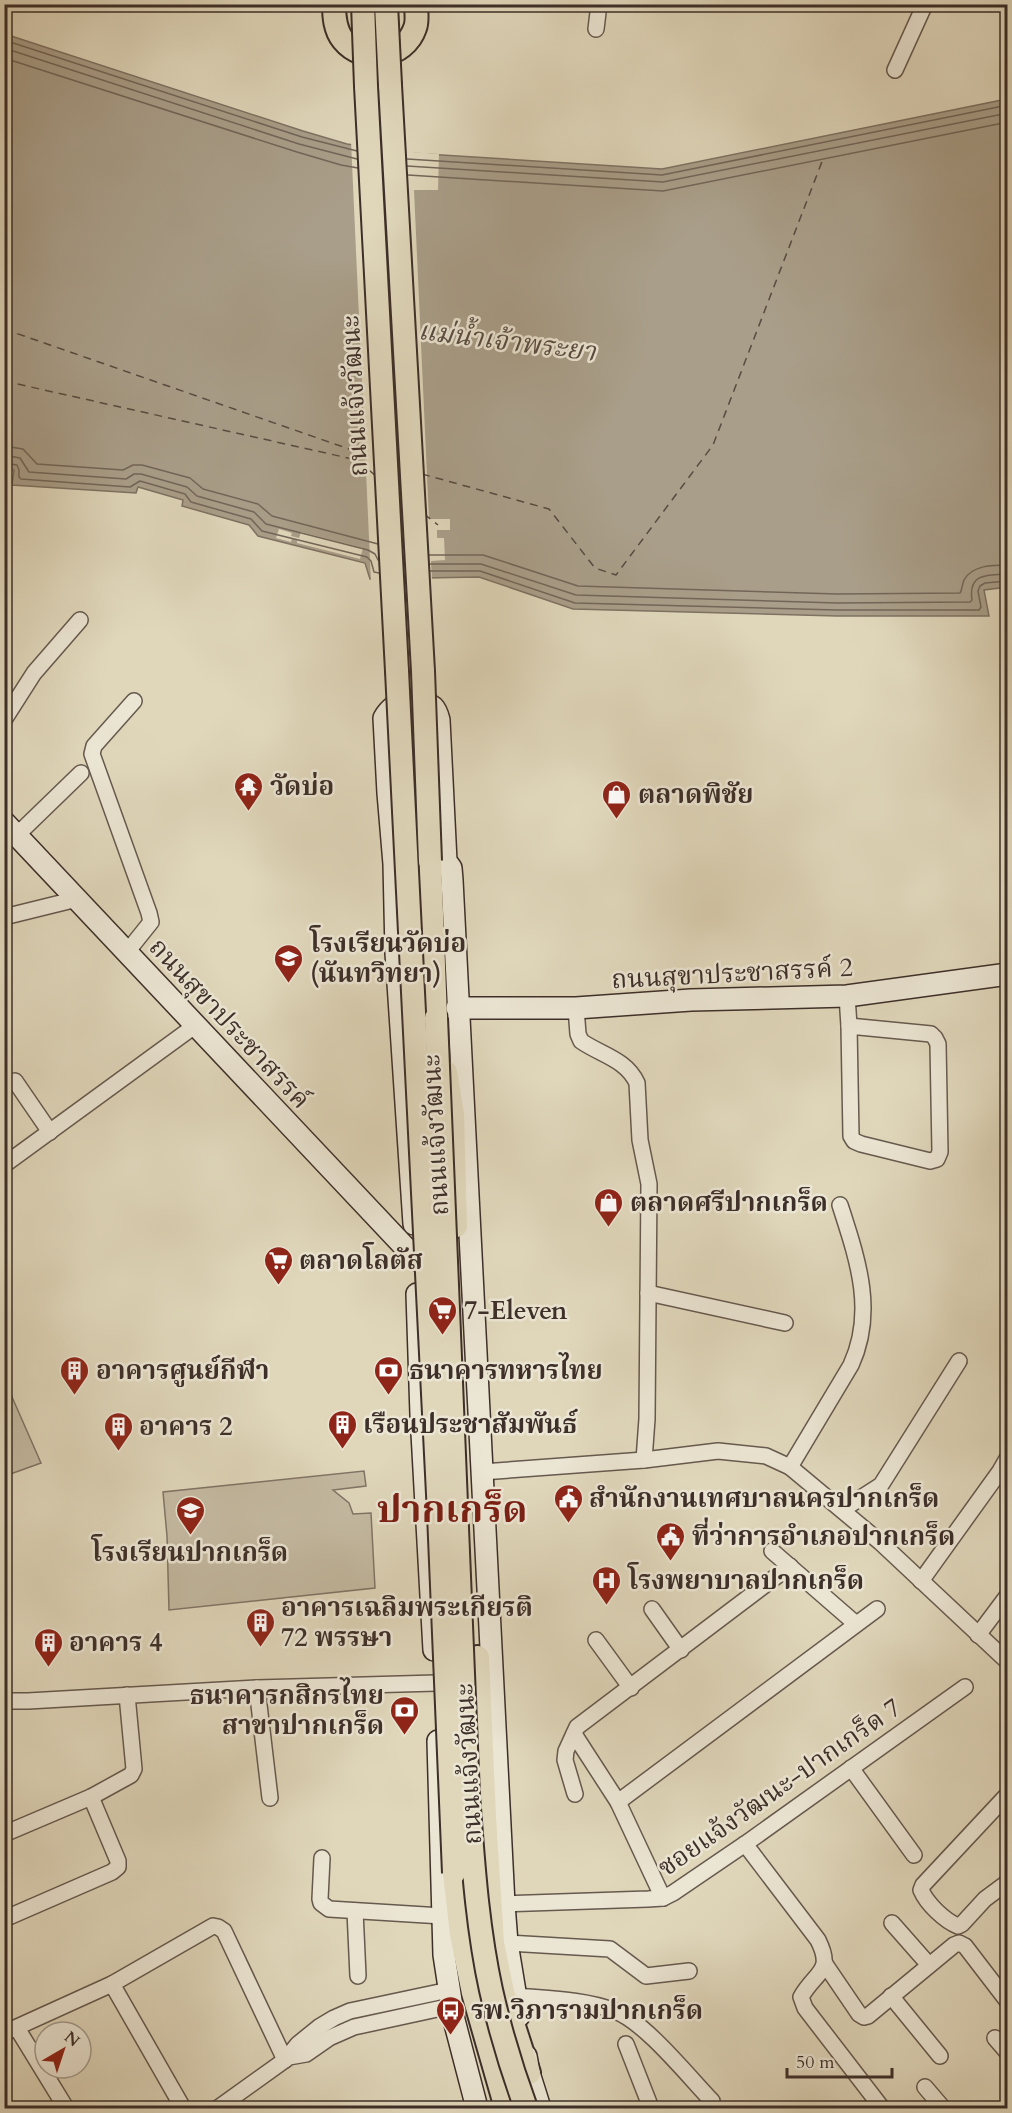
<svg xmlns="http://www.w3.org/2000/svg" width="1012" height="2113" viewBox="0 0 1012 2113" font-family="Cardo,'Noto Serif Thai',serif">
  <style>
    .green { fill: #c4baa2; stroke: #807466; stroke-width: 1.5 }
    .water { fill: #a99e89; stroke: #7e7263; stroke-width: 1.5 }
    .pier { fill: #e0d7bb }
    .lines { fill: none; stroke-linecap: round; stroke-linejoin: round }
    .shore { stroke: #736659; stroke-width: 1.5 }
    .ferry { stroke: #584b41; stroke-width: 1.5; stroke-dasharray: 8 6; stroke-linecap: butt }
    .street-casing { stroke: #66594e; stroke-width: 18 }
    .secondary-casing { stroke: #3d2f29; stroke-width: 24 }
    .primary-casing { stroke: #3d2f29; stroke-width: 26 }
    .street { stroke: #ebe5d3; stroke-width: 15 }
    .secondary { stroke: #ebe5d3; stroke-width: 21 }
    .primary { stroke: #e0d7bb; stroke-width: 22 }
    .primary-bridge-casing { stroke: #3d2f29; stroke-width: 26; stroke-linecap: butt }
    .primary-bridge { stroke: #e0d7bb; stroke-width: 22 }
    .labels { text-anchor: middle; stroke-width: 5; stroke-linejoin: round; paint-order: stroke }
    .street-label { font-size: 26px; fill: #3d2f29; stroke: #ebe5d3 }
    .poi-label { font-size: 26px; font-weight: bold; fill: #3d2f29; stroke: #ebe5d3; text-anchor: start }
    .water-label { font-size: 27px; font-style: italic; fill: #584b41; stroke: #ebe5d3 }
    .town-label { font-size: 38px; font-weight: bold; fill: #7a1f14; stroke: #ebe5d3 }
  </style>
  <rect width="100%" height="100%" fill="#e0d7bb"/>
  <filter id="stains"><feTurbulence type="fractalNoise" baseFrequency=".00333" numOctaves="4"/><feColorMatrix values="0 0 0 0 .2 0 0 0 0 .09 0 0 0 0 .02 0 0 0 .5 -.17"/></filter>
  <radialGradient id="worn" r=".72"><stop offset=".6" stop-color="#630" stop-opacity="0"/><stop offset="1" stop-color="#630" stop-opacity=".3"/></radialGradient>
  <g class="green">
    <polygon points="5,1381 41,1463 5,1476 4,1476"/>
    <polygon points="364,1471 366,1486 333,1490 349,1503 353,1514 371,1513 375,1588 169,1610 167,1536 163,1492"/>
  </g>
  <polygon class="water" points="5,34 303,131 347,144 410,153 662,169 1007,99 1008,587 984,590 989,616 837,616 573,609 479,577 370,579 365,563 258,536 249,525 182,506 183,500 138,487 136,493 12,485 14,470 5,468"/>
  <g class="pier">
    <polygon points="351,141 412,150 412,152 439,154 438,190 414,190 429,519 450,519 450,530 437,530 437,538 444,538 445,560 431,561 432,580 371,582"/>
    <polygon points="279,529 292,533 291,536 299,538 301,532 363,548 360,559 297,543 297,540 292,538 291,542 276,538"/>
  </g>
  <g class="lines">
    <g class="shore">
      <polyline points="4,40 302,137 357,151"/>
      <polyline points="4,48 299,144 357,159"/>
      <polyline points="4,58 297,152 341,165 358,168"/>
      <polyline points="407,159 662,175 1008,105"/>
      <polyline points="407,166 663,182 1008,113"/>
      <polyline points="408,175 663,191 1008,122"/>
      <polyline points="4,446 23,449 37,464 123,470 133,465 142,465 190,478 203,489 258,504 272,516 378,544"/>
      <polyline points="4,455 20,458 29,472 126,479 134,474 141,474 187,487 197,496 254,512 266,524 368,550 375,554 378,560"/>
      <polyline points="4,463 17,465 19,470 19,477 21,479 130,487 140,481 185,494 191,502 251,519 262,531 367,557 371,561 374,572 379,573"/>
      <path d="M429,555h54l95,31 259,8 123,-1c2,-3 2,-8 4,-13 8,-15 29,-15 44,-15"/>
      <path d="M430,564h51l95,31 261,8 133,-1 2,-2c-4,-27 15,-25 36,-26"/>
      <polyline points="430,571 480,571 575,603 837,610 979,610 981,607 978,591 980,586 985,583 1008,581"/>
    </g>
    <g class="ferry">
      <polyline points="4,329 375,458"/>
      <polyline points="4,381 357,460 376,476"/>
      <polyline points="422,474 549,509 595,568 616,575 713,445 823,159"/>
      <polyline points="424,514 438,525"/>
    </g>
    <defs>
      <g id="street">
        <polyline points="596,29 599,4"/>
        <polyline points="895,70 925,4"/>
        <polyline points="4,720 34,673 80,620"/>
        <polyline points="17,835 81,773"/>
        <polyline points="4,917 77,899"/>
        <polyline points="127,952 151,922 149,913 92,754 94,746 134,701"/>
        <polyline points="847,996 849,1026"/>
        <path d="M576,1008l2,26 3,7c20,14 45,18 56,42l3,57 9,44 -2,235 -3,41"/>
        <polygon points="849,1026 931,1034 935,1038 938,1044 940,1152 937,1159 930,1161 861,1144 854,1141 851,1136"/>
        <polyline points="15,1081 50,1132"/>
        <polyline points="4,1165 196,1025"/>
        <polyline points="648,1293 785,1323"/>
        <path d="M790,1467l61,-102c25,-54 6,-107 -11,-160"/>
        <polyline points="482,1472 644,1460 718,1451 766,1456 790,1467 880,1542 1008,1662"/>
        <polyline points="842,1510 881,1485 959,1361"/>
        <polyline points="772,1551 856,1624"/>
        <polyline points="921,1581 1000,1471 1008,1457"/>
        <polyline points="652,1609 681,1650"/>
        <polyline points="978,1635 1008,1595"/>
        <polyline points="596,1640 631,1688"/>
        <polyline points="257,1688 270,1798"/>
        <polyline points="4,1701 28,1701 257,1688 436,1683"/>
        <polyline points="574,1734 618,1802 663,1898"/>
        <polyline points="851,1768 914,1855"/>
        <polyline points="575,1794 565,1760 566,1751 577,1727 790,1566"/>
        <path d="M1008,1794l-85,91 -2,5c6,14 24,31 37,36l4,-2 23,-25 23,-17"/>
        <polyline points="618,1802 877,1609"/>
        <polyline points="4,1834 91,1797 131,1775 134,1769 127,1695"/>
        <path d="M745,1844l73,96c16,32 -2,31 -17,57l4,11 77,100"/>
        <polyline points="322,1858 320,1899 321,1903 329,1909 442,1916"/>
        <polyline points="504,1904 648,1899 663,1898 673,1893 745,1844 965,1687"/>
        <polyline points="355,1911 358,1976"/>
        <polyline points="4,1919 112,1872 118,1867 118,1861 91,1797"/>
        <polyline points="892,1923 929,1965"/>
        <polyline points="507,1943 610,1949 646,1976 689,1971"/>
        <polyline points="825,1964 859,2014 864,2017 868,2016 954,1945 959,1943 965,1946 1008,2002"/>
        <polyline points="112,1984 183,2108"/>
        <path d="M515,1996c33,3 68,3 100,15 30,11 73,65 97,90"/>
        <polyline points="891,1996 940,2056"/>
        <polyline points="17,2028 66,2108"/>
        <polyline points="4,2033 112,1984 213,1926 218,1927 224,1931 285,2060"/>
        <polyline points="995,2038 1008,2053"/>
        <polyline points="626,2044 651,2108"/>
        <polyline points="289,2057 306,2054 329,2038 354,2027 451,2006"/>
        <polyline points="925,2087 943,2108"/>
        <polyline points="218,2108 285,2060 298,2044 319,2027 334,2018 350,2011 449,1990"/>
      </g>
      <g id="secondary">
        <polyline points="4,822 417,1260 443,1261"/>
        <polyline points="457,1008 576,1008 691,1000 847,996 1008,974"/>
        <path d="M414,1224l-18,-271 -2,-89 -6,-71 -4,-75c10,-17 32,-25 49,-11 3,3 5,9 6,13l7,141 5,7 1,12 52,1024 3,39 12,73"/>
        <polyline points="417,1294 421,1415 434,1650"/>
        <polyline points="438,1741 444,1955 454,2020 477,2108"/>
        <polyline points="526,2056 529,2073 540,2108"/>
      </g>
      <g id="primary">
        <path d="M334,4c0,13 1,26 9,36 20,25 62,18 72,-12 3,-7 1,-16 1,-24"/>
        <polyline points="390,85 423,671"/>
        <polyline points="366,86 397,671"/>
        <polyline points="430,861 436,1018 439,1037"/>
        <polyline points="446,1072 453,1114 456,1226"/>
        <polyline points="478,1657 485,1817 493,1943 503,1992 529,2073"/>
        <polyline points="454,1873 461,1934 473,1993 506,2108"/>
      </g>
    </defs>
    <use href="#street" class="street-casing"/>
    <use href="#secondary" class="secondary-casing"/>
    <use href="#primary" class="primary-casing"/>
    <use href="#street" class="street"/>
    <use href="#secondary" class="secondary"/>
    <use href="#primary" class="primary"/>
    <defs>
      <g id="primary-bridge">
        <polyline points="363,4 366,86"/>
        <polyline points="386,4 390,85"/>
        <polyline points="397,671 439,1514 454,1873"/>
        <polyline points="423,671 430,861"/>
        <path d="M436,1018l32,777c5,65 9,131 23,195 9,40 21,80 35,118"/>
      </g>
    </defs>
    <use href="#primary-bridge" class="primary-bridge-casing"/>
    <use href="#primary-bridge" class="primary-bridge"/>
  </g>
  <defs>
    <symbol id="temple-pin" viewBox="-11 -11 22 30"><path d="M0 17L-7.5 6A9.5 9.5 0 1 1 7.5 6Z" fill="#8f2418" stroke="#ebe5d3"/><path d="M0-6L5-2H3V0L6.5 2.5H4V6H1.5V3h-3V6H-4V2.5H-6.5L-3 0V-2H-5Z" fill="#fff"/></symbol>
    <symbol id="shop-pin" viewBox="-11 -11 22 30"><path d="M0 17L-7.5 6A9.5 9.5 0 1 1 7.5 6Z" fill="#8f2418" stroke="#ebe5d3"/><path d="M-5-2.5h2.3a2.7 3.5 0 0 1 5.4 0H5L5.5 6h-11ZM-1.5-2.5h3a1.5 2.3 0 0 0-3 0Z" fill="#fff"/></symbol>
    <symbol id="school-pin" viewBox="-11 -11 22 30"><path d="M0 17L-7.5 6A9.5 9.5 0 1 1 7.5 6Z" fill="#8f2418" stroke="#ebe5d3"/><path d="M0-5L7-2L0 1L-7-2ZM-4 1L0 2.5L4 1V4Q0 6-4 4Z" fill="#fff"/></symbol>
    <symbol id="supermarket-pin" viewBox="-11 -11 22 30"><path d="M0 17L-7.5 6A9.5 9.5 0 1 1 7.5 6Z" fill="#8f2418" stroke="#ebe5d3"/><path d="M-6-5.5h2.5l.6 2H6L4.5 2H-2.5L-4.4-4H-6ZM-1.5 3.2a1.3 1.3 0 1 0 .1 0ZM3 3.2a1.3 1.3 0 1 0 .1 0Z" fill="#fff"/></symbol>
    <symbol id="building-pin" viewBox="-11 -11 22 30"><path d="M0 17L-7.5 6A9.5 9.5 0 1 1 7.5 6Z" fill="#8f2418" stroke="#ebe5d3"/><path d="M-4-6H4V6H1V3H-1V6H-4ZM-2.5-4.3h1.7v1.8h-1.7ZM.8-4.3h1.7v1.8H.8ZM-2.5-1h1.7V.8h-1.7ZM.8-1h1.7V.8H.8Z" fill="#fff"/></symbol>
    <symbol id="bank-pin" viewBox="-11 -11 22 30"><path d="M0 17L-7.5 6A9.5 9.5 0 1 1 7.5 6Z" fill="#8f2418" stroke="#ebe5d3"/><path d="M-6-4H6V4H-6ZM0-2.3a2.3 2.3 0 1 0 0 4.6a2.3 2.3 0 1 0 0-4.6Z" fill="#fff"/></symbol>
    <symbol id="civic-pin" viewBox="-11 -11 22 30"><path d="M0 17L-7.5 6A9.5 9.5 0 1 1 7.5 6Z" fill="#8f2418" stroke="#ebe5d3"/><path d="M-.6-6.5H3V-4.5H.6V-3L4-1V1h2V6H-6V1h2V-1L-.6-3ZM-1.2 2.5V6h2.4V2.5Z" fill="#fff"/></symbol>
    <symbol id="hospital-pin" viewBox="-11 -11 22 30"><path d="M0 17L-7.5 6A9.5 9.5 0 1 1 7.5 6Z" fill="#8f2418" stroke="#ebe5d3"/><path d="M-5-5h3v3.5h4V-5h3V5h-3V1.5h-4V5h-3Z" fill="#fff"/></symbol>
    <symbol id="bus-pin" viewBox="-11 -11 22 30"><path d="M0 17L-7.5 6A9.5 9.5 0 1 1 7.5 6Z" fill="#8f2418" stroke="#ebe5d3"/><path d="M-5-6H5V4H4V6H2V4H-2V6H-4V4H-5ZM-3.5-4V0h7V-4ZM-3.5 1.2v1.5H-2V1.2ZM2 1.2v1.5H3.5V1.2Z" fill="#fff"/></symbol>
  </defs>
  <g fill-rule="evenodd">
    <use href="#temple-pin" x="232" y="770" width="33" height="45"/>
    <use href="#shop-pin" x="600" y="778" width="33" height="45"/>
    <use href="#school-pin" x="272" y="942" width="33" height="45"/>
    <use href="#shop-pin" x="592" y="1186" width="33" height="45"/>
    <use href="#supermarket-pin" x="262" y="1244" width="33" height="45"/>
    <use href="#supermarket-pin" x="426" y="1294" width="33" height="45"/>
    <use href="#building-pin" x="58" y="1354" width="33" height="45"/>
    <use href="#bank-pin" x="372" y="1354" width="33" height="45"/>
    <use href="#building-pin" x="326" y="1408" width="33" height="45"/>
    <use href="#building-pin" x="102" y="1410" width="33" height="45"/>
    <use href="#civic-pin" x="552" y="1482" width="33" height="45"/>
    <use href="#school-pin" x="174" y="1494" width="33" height="45"/>
    <use href="#civic-pin" x="654" y="1520" width="33" height="45"/>
    <use href="#hospital-pin" x="590" y="1564" width="33" height="45"/>
    <use href="#building-pin" x="244" y="1606" width="33" height="45"/>
    <use href="#building-pin" x="32" y="1626" width="33" height="45"/>
    <use href="#bank-pin" x="388" y="1694" width="33" height="45"/>
    <use href="#bus-pin" x="434" y="1994" width="33" height="45"/>
  </g>
  <g class="labels">
    <g class="street-label">
      <text transform="translate(354 396) rotate(-93)" y="9">ถนนแจ้งวัฒนะ</text>
      <text transform="translate(732 973) rotate(-3)" y="9">ถนนสุขาประชาสรรค์ 2</text>
      <text transform="translate(230 1023) rotate(47)" y="9">ถนนสุขาประชาสรรค์</text>
      <text transform="translate(435 1135) rotate(-93)" y="9">ถนนแจ้งวัฒนะ</text>
      <text transform="translate(468 1764) rotate(-93)" y="9">ถนนแจ้งวัฒนะ</text>
      <text transform="translate(779 1787) rotate(-35)" y="9">ซอยแจ้งวัฒนะ-ปากเกร็ด 7</text>
    </g>
    <g class="poi-label">
      <text x="270" y="795">วัดบ่อ</text>
      <text x="638" y="803">ตลาดพิชัย</text>
      <text x="310" y="952">โรงเรียนวัดบ่อ<tspan x="310" dy="30">(นันทวิทยา)</tspan></text>
      <text x="630" y="1211">ตลาดศรีปากเกร็ด</text>
      <text x="299" y="1269">ตลาดโลตัส</text>
      <text x="464" y="1319">7-Eleven</text>
      <text x="96" y="1379">อาคารศูนย์กีฬา</text>
      <text x="409" y="1379">ธนาคารทหารไทย</text>
      <text x="363" y="1433">เรือนประชาสัมพันธ์</text>
      <text x="139" y="1435">อาคาร 2</text>
      <text x="589" y="1507">สำนักงานเทศบาลนครปากเกร็ด</text>
      <text x="692" y="1545">ที่ว่าการอำเภอปากเกร็ด</text>
      <text x="190" y="1561" text-anchor="middle">โรงเรียนปากเกร็ด</text>
      <text x="628" y="1589">โรงพยาบาลปากเกร็ด</text>
      <text x="281" y="1616">อาคารเฉลิมพระเกียรติ<tspan x="281" dy="30">72 พรรษา</tspan></text>
      <text x="69" y="1651">อาคาร 4</text>
      <text x="384" y="1704" text-anchor="end">ธนาคารกสิกรไทย<tspan x="384" dy="30">สาขาปากเกร็ด</tspan></text>
      <text x="471" y="2019">รพ.วิภารามปากเกร็ด</text>
    </g>
    <g class="water-label">
      <text transform="translate(507 341) rotate(7)" y="9">แม่น้ำเจ้าพระยา</text>
    </g>
    <g class="town-label">
      <text x="452" y="1522">ปากเกร็ด</text>
    </g>
  </g>
  <rect width="1012" height="2113" fill="none" stroke="#e0d7bb" stroke-width="24"/>
  <rect x="6" y="6" width="1000" height="2101" fill="none" stroke="#3d2f29" stroke-width="3"/>
  <rect x="12" y="12" width="988" height="2089" fill="none" stroke="#3d2f29" stroke-width="1.5"/>
  <g transform="translate(63 2050) rotate(39)"><circle r="28" fill="#ebe5d3" stroke="#a59c8f" stroke-width="1.5"/>
  <path d="M0-4.5L10 22L0 15L-10 22Z" fill="#8f2418"/>
  <text y="-9" font-size="16" font-weight="bold" text-anchor="middle" fill="#3d2f29">N</text>
  </g>
  <path d="M787 2068v9h105v-9" fill="none" stroke="#3d2f29" stroke-width="3"/>
  <text x="796" y="2068" font-size="18" fill="#3d2f29" stroke="#ebe5d3" stroke-width="4.5" paint-order="stroke">50 m</text>
  <rect width="100%" height="100%" filter="url(#stains)"/>
  <rect width="100%" height="100%" fill="url(#worn)"/>
</svg>
